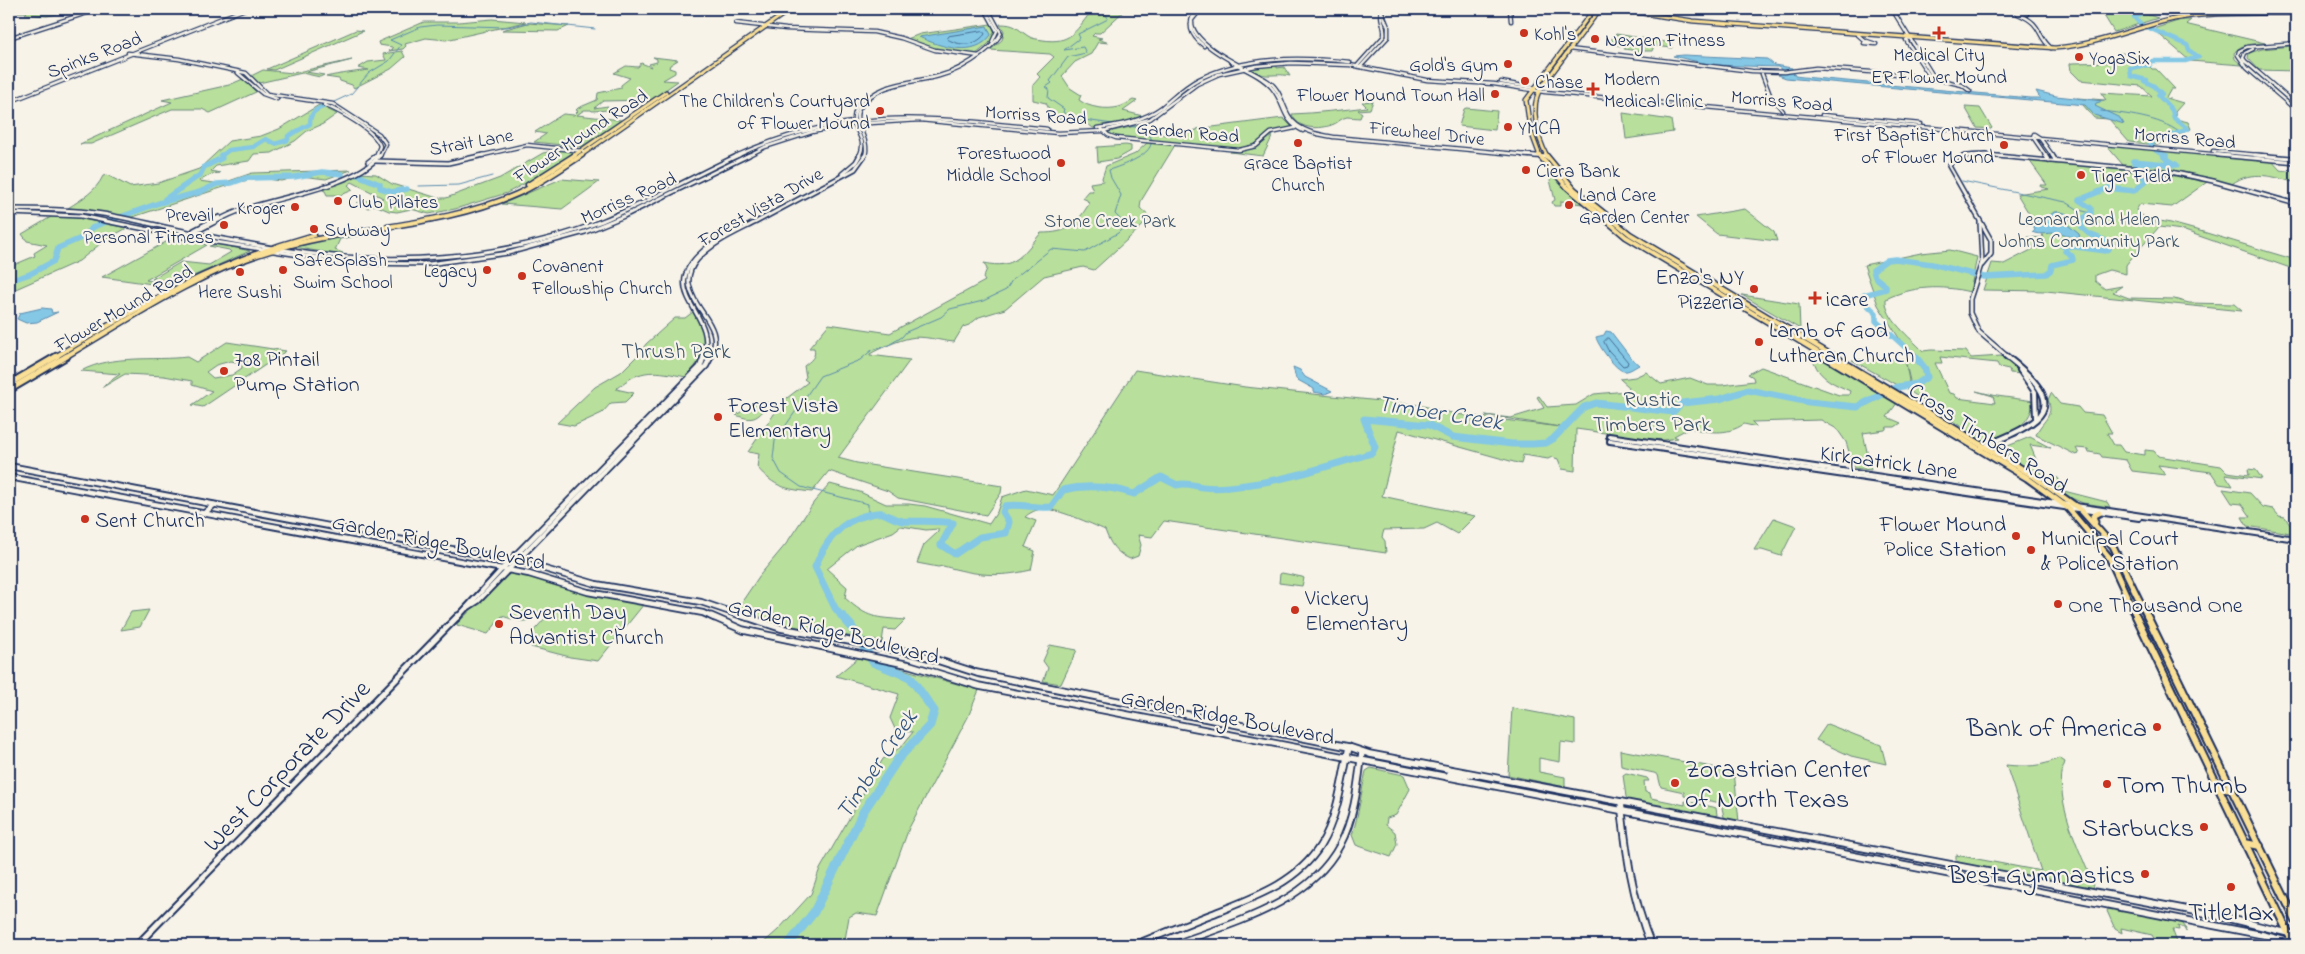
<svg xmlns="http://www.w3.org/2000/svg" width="2305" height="954" viewBox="0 0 2305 954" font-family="'Indie Flower',sans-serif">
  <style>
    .green { fill: #b8df9b; stroke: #6a877c; fill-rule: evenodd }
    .water { fill: #84c8e5; stroke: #5a8baf }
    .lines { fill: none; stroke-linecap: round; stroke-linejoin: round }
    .shore { stroke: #456c94; stroke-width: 1 }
    .stream { stroke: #5a8baf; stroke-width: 1 }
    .river-far3 { stroke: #84c8e5; stroke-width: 4.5 }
    .river-far2 { stroke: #84c8e5; stroke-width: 5.5 }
    .river-far1 { stroke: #84c8e5; stroke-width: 7 }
    .river { stroke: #84c8e5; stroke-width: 9 }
    .tertiary-far3-casing { stroke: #1b2f5e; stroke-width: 5 }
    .tertiary-far2-casing { stroke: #1b2f5e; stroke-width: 6 }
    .tertiary-far1-casing { stroke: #1b2f5e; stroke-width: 8 }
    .tertiary-casing { stroke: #1b2f5e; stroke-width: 9 }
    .secondary-far3-casing { stroke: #1b2f5e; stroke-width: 5 }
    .secondary-far2-casing { stroke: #1b2f5e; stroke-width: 6 }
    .secondary-far1-casing { stroke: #1b2f5e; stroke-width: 8 }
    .secondary-casing { stroke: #1b2f5e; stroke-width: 9 }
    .primary-far3-casing { stroke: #1b2f5e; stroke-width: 5.5 }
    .primary-far2-casing { stroke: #1b2f5e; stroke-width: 7 }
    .primary-far1-casing { stroke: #1b2f5e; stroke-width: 9 }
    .primary-casing { stroke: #1b2f5e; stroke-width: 10 }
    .tertiary-far3 { stroke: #f7f3e8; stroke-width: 2.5 }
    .tertiary-far2 { stroke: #f7f3e8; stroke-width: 3 }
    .tertiary-far1 { stroke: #f7f3e8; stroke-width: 4 }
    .tertiary { stroke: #f7f3e8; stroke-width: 5 }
    .secondary-far3 { stroke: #f7f3e8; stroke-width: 2.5 }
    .secondary-far2 { stroke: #f7f3e8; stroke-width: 3 }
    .secondary-far1 { stroke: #f7f3e8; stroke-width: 4.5 }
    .secondary { stroke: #f7f3e8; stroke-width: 5.5 }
    .primary-far3 { stroke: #fadf96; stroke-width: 3 }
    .primary-far2 { stroke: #fadf96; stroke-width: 4 }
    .primary-far1 { stroke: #fadf96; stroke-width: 5 }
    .primary { stroke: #fadf96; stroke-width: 6 }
    .poi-dot { fill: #c8321e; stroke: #f7f3e8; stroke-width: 2 }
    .labels { text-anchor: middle; stroke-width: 4.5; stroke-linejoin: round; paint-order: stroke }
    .far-poi-label { font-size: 19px; fill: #1b2f5e; stroke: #f7f3e8; text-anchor: start }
    .far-street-label { font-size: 19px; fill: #1b2f5e; stroke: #f7f3e8 }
    .far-park-label { font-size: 19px; fill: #3a526a; stroke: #f7f3e8 }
    .poi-label { font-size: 22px; fill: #1b2f5e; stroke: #f7f3e8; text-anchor: start }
    .park-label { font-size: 22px; fill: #3a526a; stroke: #f7f3e8 }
    .street-label { font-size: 22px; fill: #1b2f5e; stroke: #f7f3e8 }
    .water-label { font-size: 24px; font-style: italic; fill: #355580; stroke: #f7f3e8 }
    .near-poi-label { font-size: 26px; fill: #1b2f5e; stroke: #f7f3e8; text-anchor: end }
    .near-street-label { font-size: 26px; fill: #1b2f5e; stroke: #f7f3e8 }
  </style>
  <rect width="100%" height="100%" fill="#f7f3e8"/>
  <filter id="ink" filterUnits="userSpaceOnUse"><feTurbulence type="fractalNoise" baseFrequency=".02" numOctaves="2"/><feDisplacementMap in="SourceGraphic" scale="10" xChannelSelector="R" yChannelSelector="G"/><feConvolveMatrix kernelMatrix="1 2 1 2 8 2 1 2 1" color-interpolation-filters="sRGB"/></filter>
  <g filter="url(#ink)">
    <g class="green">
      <polygon points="18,9 85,9 47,16 25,14 27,12 16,12"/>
      <path d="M1089,9h37l-26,24h-5l-3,3 10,2 -4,1 11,4 -11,-1 -7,12 -16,8 -13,14 8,12 11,7 -2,5c10,8 28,10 40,7 4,-1 10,-5 14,-7l4,1 -14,10 20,5 -18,7 -32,5c-16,-14 -35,4 -47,-25l-13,-3v-15l7,-8 -3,-3 17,-17 -4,-3 -60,-4 12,-10 2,-9 -4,-7c16,0 16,4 28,12 4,3 10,3 15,4 27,4 32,-8 47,-27z"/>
      <polygon points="2100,9 2143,9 2146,14 2158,18 2114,32"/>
      <polygon points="492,19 526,22 446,40 426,38 405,44 406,46 403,49 389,51 393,49 392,47 379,45 378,42 424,22 459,22"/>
      <path d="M2181,20h10l-5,4 3,1 76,18c-11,1 -24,0 -31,10l1,6 7,6 -52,-4 -37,-32z"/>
      <polygon points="528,23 569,26 558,31 502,30"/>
      <polygon points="991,24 995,33 993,40 975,55 934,49 907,39 920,34"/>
      <polygon points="356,30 363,31 274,70 267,69"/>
      <polygon points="1616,34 1672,43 1672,48 1654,46 1652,51 1638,51 1624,49 1625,47 1608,43"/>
      <polygon points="2292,46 2296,48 2296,71 2259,70 2248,58 2249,53 2262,49"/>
      <path d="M402,51l3,6 -14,12 -37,19 -2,-3 -12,-4 -1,-2 -13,-2c5,-2 36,-6 43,-7l-11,-2 10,-6 18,-2 -3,-6z"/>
      <polygon points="2118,53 2137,54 2152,69 2156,69 2175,89 2171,89 2166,98 2183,103 2175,112 2176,119 2188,122 2191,129 2157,145 2129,142 2109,119 2094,118 2077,98 2106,100 2101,93 2152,96 2141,86 2080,80 2071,71 2070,64 2072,63 2115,62 2121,57"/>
      <polygon points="653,57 678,60 670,65 669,68 675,70 675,73 663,80 678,81 651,100 603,101 594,108 608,106 607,109 610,110 592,111 591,110 584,110 577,115 621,120 581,147 534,142 546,134 535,132 563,114 574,115 578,111 576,110 578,108 597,100 598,93 621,88 621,85 630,78 614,73 626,66 638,67 641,63 651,67 649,64 657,62 657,59"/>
      <polygon points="352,60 306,72 324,75 320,77 302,73 259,83 251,76 263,70 293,73"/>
      <path d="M1277,65v3l7,-1 6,9c-19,-4 -21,4 -40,-7z"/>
      <polygon points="243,79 256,92 210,113 202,109 172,109 91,144 80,144 172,102 162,100 229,85"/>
      <path d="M1373,101l-3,8 -12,1 4,3 -2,5c-4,0 -9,-1 -13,-1 -6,1 -8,5 -13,7 -13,6 -37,6 -42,-10 25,-1 50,-4 75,-7l-5,-5z"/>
      <path d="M319,105l18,9 -14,10 -16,7 -12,10 -23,12 -18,1 -5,7 -33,5 -5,5 9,2 -8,1 -13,7 15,2 12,-1 26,-9 99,-3 -25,9 -25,-3 -20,5 -21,-3 -21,4 -109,36 -33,-7 -29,-3c14,-9 28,-17 35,-32l4,-1 23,12 28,-4 41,-14 30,-28 32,-5 18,-7z"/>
      <polygon points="1965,107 1980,108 1992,128 1991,129 1977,128"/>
      <polygon points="1466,108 1497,111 1495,130 1459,126 1464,109"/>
      <polygon points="1623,113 1671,120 1673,132 1626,139"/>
      <polygon points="1283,118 1293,128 1270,132 1253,146 1238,150 1116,137 1108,132 1140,125 1165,135 1191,133 1190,131 1197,130 1197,129"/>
      <polygon points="1273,135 1263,156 1230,152 1257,148"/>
      <path d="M1147,143l28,2 -34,56 -1,7 11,10 -57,52 -11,-3 -39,9 -39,33 -26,8 -10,8 -6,2 -9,15c-13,-1 -32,-7 -44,-4 -11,2 -30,10 -40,16v1l40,5 -72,98 19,5 145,23 -1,7 -15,22 -88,-17 -10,-7 -59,-20 -17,21c-26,-3 -37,-4 -55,-25l2,-13 -11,-2 35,-51 25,-19 -4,-3 2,-2 -2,-11c6,-5 13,-9 10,-18h-5l20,-24 61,9 95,-52 -2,-3 4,-9 -3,-6c31,7 38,-8 57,-30 27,0 34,-7 48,-29l-2,-4 -5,-2 6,-7h5l-3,-8 13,-2 -1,-3 4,-12 29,-12z"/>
      <polygon points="1126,145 1131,146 1131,151 1117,159 1098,162 1097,147"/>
      <path d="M2106,145l165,15 9,10 16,2v11c-20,-6 -45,-14 -64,1l-50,-12 -59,-7z"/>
      <path d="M563,149l13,2 -34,23 -35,19 -52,16 -26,5 -18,-5 -14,3 -8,-1 -14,-6 -7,3 -11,-5c9,-4 18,-1 26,-5l-31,-16 -4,3 5,5 -12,5h-14l-2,-4 -4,-2 17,-8 12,-2 -1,-2 10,-4 17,1 16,10 46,14h8l54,-20 43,-25z"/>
      <path d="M2029,160l124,12 54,10 -35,25 -32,-3 -4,6c6,9 24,11 35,13 42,11 83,25 125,37v10l-114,-40 -23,-3 -30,34 -3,4v9l-17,-4 -14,5v6l10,8 17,-3 -9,6 16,6 45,1 15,4 45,1 8,7 -196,-20 -63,-1 9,-27 12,1 29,-15 -6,-12 17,1 -27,-44 32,-5 -8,-2 -1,-2h7z"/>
      <polygon points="1549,176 1553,176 1582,204 1561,201 1561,206 1554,206 1552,202 1555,200"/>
      <polygon points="561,179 599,182 562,209 502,204"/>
      <polygon points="1745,209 1774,232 1777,241 1717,234 1696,217"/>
      <polygon points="57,216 77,218 127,228 105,240 79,261 9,292 9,267 35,256 34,253 47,245 27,241 22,234 51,217"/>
      <polygon points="383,229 380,232 340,239 335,250 343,253 339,255 294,247 297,244"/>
      <polygon points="175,237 207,245 146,280 174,285 174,287 102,277"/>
      <polygon points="218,244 250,251 180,282 152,279 181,262 209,265 231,252 229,250 209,246"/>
      <path d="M1950,250l27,7 -7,35c-28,-7 -58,-6 -84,7 -2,19 25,39 37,52l8,-1 35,1 5,7 30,-2 21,18 -12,-1 -1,-4 -10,-2 -2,-4 -57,-6 2,6h-7l14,30 5,1 3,4 38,5 -2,-7 -17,-5 21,5 37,5c-5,29 -27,32 -51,41l-78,-54 5,-7 -4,-17 3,17 -7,7 -50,-28 52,-1 1,3 6,-5 -33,-52 -14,-40 57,-12z"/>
      <polygon points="1742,295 1799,304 1800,329"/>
      <path d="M693,312c3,6 8,12 11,18 8,18 -7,34 -18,47 -30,-6 -45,-10 -70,12l18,4 -9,9 -14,1 -9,10 -28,13 -17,-3 38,-36 26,-15 17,-17 8,-11 29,-26h10z"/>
      <path d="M227,342l59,9 -83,56 -11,-2 20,-14 -20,-6v-4l-28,-5 -39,-2 -22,13h-1l18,-13 -39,-3c32,-17 72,-10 106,-14l9,5zM231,361l10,2 1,5 -10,7 -19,3 -7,-6 10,-7z"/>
      <path d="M1817,356l80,47 -10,14 14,6 -6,4h-8l-2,3 -22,3 8,37 -17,-2 -8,-26 -9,-13 -16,-9 -69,2 5,5 -13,-3c-18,12 -35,8 -55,4l-15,8 4,2 -14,2 -23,-2 -65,-9 -1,42 -13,-2 -4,-10 -6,-2 -4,2 -25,-4 -2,9 -122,-34 -17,66 93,20 -18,18 -20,-11 -13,6 -40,1 -2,7 3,4 1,12 -222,-32 -12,16 -14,-2 3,10 -3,11 -8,3c-14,-6 -20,-15 -25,-29 -13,-6 -49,-22 -62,-21 -6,0 -14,4 -18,8l11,4 -11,26 10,4 -4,19c-34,8 -54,5 -88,-4l-5,1 -21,-4 7,-18 14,-13v-3l-12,1 -25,-4 -8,6 -36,13 -30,24 20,18 -2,11c24,21 29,19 60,22l-10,10 -11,-1 -2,13 -101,-18 -44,-15 23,-34 26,-31 28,-42 16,-18 30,8 26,12h23l16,2 64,18 8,-12 5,-15 24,-8 27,6 82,-125 110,17 174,18 37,9 104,13 -75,-12 26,3 33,-10 -7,-11 2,-1 8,11 29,-2 18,-11 33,-3 2,-4 -9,-8 15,-2 11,-5 15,12 29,-6 18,7h14l32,-4 -1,-4 -5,-3 13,-7 78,28h10l1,-4c-15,-7 -30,-12 -36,-29z"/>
      <path d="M2051,393l9,11 18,3 5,6 19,2 10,18h-5l7,12h5l5,7 21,3v-5l9,1 4,5 63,10 6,6 22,3 -1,-6 8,1 6,9 -37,-5 8,12 -14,-2 -8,-12 -53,-7 7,10 -33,-4 -6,-11 -24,-3 -2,-3 -11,-2 -1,-3 -12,-1 3,6 -3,1 -40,-20c5,-14 19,-18 12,-35z"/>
      <path d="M757,402l13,1c-12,14 -15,20 -34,12l8,-5h6z"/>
      <polygon points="2030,437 2051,448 2030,445 2043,476 2058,478 2064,491 2107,502 2110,507 2083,503 2069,497 2051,483 1998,450"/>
      <polygon points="2223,489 2250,493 2263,507 2273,509 2279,516 2285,517 2290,525 2296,526 2296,534 2247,526 2242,517 2251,517 2242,504 2232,503"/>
      <polygon points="1774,518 1796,526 1781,556 1762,550 1754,550"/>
      <path d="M511,573l25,5 53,17 55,9 -46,57 -28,-4 -39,-10 5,-6 -7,-2v-3l18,-20 -10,-2c-11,12 -21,6 -35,2l-14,18 -31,-9v-1l42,-43z"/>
      <polygon points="1282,573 1302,577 1304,578 1302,586 1279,583 1280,574"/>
      <polygon points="149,610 140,627 121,630 131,612"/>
      <polygon points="1050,645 1077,650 1061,684 1043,681 1048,668 1043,661"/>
      <polygon points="859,657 979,690 968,717 909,828 877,916 856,913 849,917 844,945 761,945 778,930 811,894 819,871 883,759 902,746 913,732 896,731 890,718 899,694 836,676"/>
      <polygon points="1512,708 1575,720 1575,744 1561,742 1560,762 1539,758 1539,772 1565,777 1565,787 1508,775"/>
      <polygon points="1827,724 1881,745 1886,764 1851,756 1816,740"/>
      <polygon points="1620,750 1734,771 1739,822 1724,817 1721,803 1684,796 1684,792 1661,787 1658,775 1654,773 1621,766"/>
      <path d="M2059,758l6,4c-14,33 16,91 29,124l-3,3 -132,-26 -3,-4v-4l85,16 -35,-106c19,2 36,2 53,-7z"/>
      <path d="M1371,768l33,7 6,14 -14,26 -9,3 -1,7 9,7 2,12 -6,13 -35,-12 -4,-10c7,-21 9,-42 14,-64z"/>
      <polygon points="1626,773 1647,778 1649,781 1644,781 1645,792 1650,793 1651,798 1685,805 1685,801 1713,807 1716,808 1717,815 1713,817 1629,801 1626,797 1623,775"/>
      <path d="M2109,908l73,15 5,6 -1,3 -2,-4 -6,-2 1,4 -7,-1 6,16c-10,0 -21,1 -26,-10l-31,-7 1,5 -7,-4 -8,-18z"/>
    </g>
    <g class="water">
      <path d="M987,26l4,9c-16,23 -50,12 -72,2z"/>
      <polygon points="1684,55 1767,59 1774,65 1792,68 1795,76 1803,77 2030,98 2040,98 2036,91 2056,96 2104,101 2096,103 2095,106 2120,118 2124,124 2094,115 2085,105 1786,78 1778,75 1782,73 1781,69 1778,67 1712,65 1673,56"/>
      <path d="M2054,212c7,-1 13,1 18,6l-4,7 11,9 1,4c-7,1 -12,-3 -19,-5 -10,-1 -21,3 -29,-1l3,-2 -4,-11h14z"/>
      <polygon points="42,308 51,309 52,313 58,312 37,322 26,323 17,319 20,313"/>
      <path d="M1606,331l5,1 20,26 8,7c-4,2 -10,7 -15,6 -8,0 -27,-27 -28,-34l8,-2z"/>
      <polygon points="1293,367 1300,370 1305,377 1332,391 1325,394 1314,392 1314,389 1296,379"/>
    </g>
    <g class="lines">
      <g class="shore">
        <path d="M983,31l2,3c-10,13 -25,12 -38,5l2,-3z"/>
        <polygon points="1608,338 1628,362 1627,365 1623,366 1608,350 1604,342"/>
      </g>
      <g class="stream">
        <polyline points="1102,9 1108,9 1106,14 1108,19 1078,34 1080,38 1064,50 1083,47 1086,53 1068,57 1050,81 1052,83 1046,87 1049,89 1048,98 1064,109 1063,112 1070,118 1113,124"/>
        <polyline points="2163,13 2165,16"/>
        <polyline points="1612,41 1632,46"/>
        <polyline points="334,102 351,94 369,73 389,61 401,45 390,40 420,27 437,25 507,27 531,22 595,29"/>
        <polyline points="1463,102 1470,97"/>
        <path d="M2101,111c25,3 58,6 78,21"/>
        <polyline points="1962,181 2066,202 2079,210 2091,213"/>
        <polyline points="418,186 459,185 492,176"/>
        <polyline points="2024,224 2033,225"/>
        <path d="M868,514v-10l-67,-17 -20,-14 -8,-15 2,-17 45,-65 40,-16 12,-10 15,-4 15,-9 4,-5 35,-15 9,-8 33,-8 23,-11 6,-10 39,-31 34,3 33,-19 8,-8 -11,-11 6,-19 -10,-17 -2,-8c11,-4 47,-15 42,-32 -3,-10 -15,-11 -24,-12"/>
      </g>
      <g class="river-far3">
        <polyline points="2135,9 2140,15 2134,17 2140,24 2187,45 2190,51 2199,57 2185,61 2152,61 2150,65 2130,68 2131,76 2146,80 2144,81 2154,86 2162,94 2158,95 2172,110 2174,118 2188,129 2150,143 2156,151 2167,156"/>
        <path d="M221,156l8,-6 24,-3 13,-8 9,5 13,-4v-4l22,-12c0,-10 4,-14 13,-17"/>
      </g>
      <g class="river-far2">
        <polyline points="355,174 377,183 380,184 380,188 392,192 407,189"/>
        <polyline points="165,199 200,175 204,167 222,158 221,155"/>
        <polyline points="9,281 30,274 54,261 58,248 86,236 92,228 98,225 159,203 200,192 217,184 232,183 246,178 294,177 322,172 342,174"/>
        <polyline points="1916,357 1876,321 1876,313 1861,299 1864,295 1886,289 1886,286 1875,277 1873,270 1887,260 1895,259 1932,264 1984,277 2046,274 2051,270 2052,265 2073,260 2072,256 2065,251 2066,248 2061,245 2106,251 2109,249 2109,242 2089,234 2082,228 2081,220 2091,213 2091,208 2079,200 2108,188 2134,191 2146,181 2133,161 2177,165 2164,157 2167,156 2164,155"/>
      </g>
      <path class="river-far1" d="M843,618l-8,-10 -20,-41c10,-24 24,-46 52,-52 4,-1 11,-3 15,-2 7,2 13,7 21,8 17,1 33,-1 50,2l-12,22 14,9 25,-17 26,-4 3,-11 -6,-10 2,-6c16,-3 30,3 46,1l12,-17c25,-6 47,-4 71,4l27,-17 16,8c10,-3 17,1 26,2 14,2 29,0 42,-2 43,-5 86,-20 127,-32l3,-6 -11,-28 65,6 24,12 59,7h21l13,-1 7,-4 31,-32 12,-4 77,9 9,-9 38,-4 28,-9 61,12 48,5 40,-20 20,-3 10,-7 -2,-8 -10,-13"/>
      <polyline class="river" points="788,945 814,912 863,812 898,759 930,725 934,711 910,677 873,662 851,626 842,616"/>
      <defs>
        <g id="tertiary-far3">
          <path d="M1197,9c-11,15 -7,26 7,37"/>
          <path d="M1201,9l-9,11c-3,25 57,49 76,61 16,10 14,33 29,44 11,8 25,10 37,12l202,19"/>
          <polyline points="1510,9 1511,21"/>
          <polyline points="1892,9 1933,76 1931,78"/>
          <polyline points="2016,9 2017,13 2027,14 2017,11"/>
          <path d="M2018,14c26,11 17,20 33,34"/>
          <polyline points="736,23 786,29 874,32 901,38 935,50 979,56"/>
          <polyline points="1857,34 1866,42"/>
          <polyline points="1909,38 1906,40 1931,78"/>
          <polygon points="1867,41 1876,44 1864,43"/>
          <polyline points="1569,49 1752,71 1784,72 1816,68 1899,74 1945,81 1962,85 1970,91"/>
          <polyline points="128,53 179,59 246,73 267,94 333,104 379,134 386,144 380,156"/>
          <path d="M1230,61c14,8 32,15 42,27 14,17 9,32 31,43"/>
          <path d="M1357,66l27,-30c2,-10 -6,-18 -2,-27"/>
          <polyline points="1361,66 1388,37 1388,27 1382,12"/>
          <polyline points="238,73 263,94 277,99"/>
          <polyline points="1762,74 1770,95 1783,111"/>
          <path d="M324,105c15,6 51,25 56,41l-4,10"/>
          <polyline points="1101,128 1108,135 1116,138 1239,150 1256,146 1271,133 1295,128"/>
          <polyline points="479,156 527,145 583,151"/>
          <polyline points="1964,156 1997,156"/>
          <polyline points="2046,156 2033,137 2034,134 2040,138 2053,156"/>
        </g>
        <g id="tertiary-far2">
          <polyline points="1523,155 1547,157"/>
          <polyline points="2045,155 2049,161"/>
          <polyline points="2052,155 2056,161"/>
          <polyline points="375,161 448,163 484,155"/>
          <polyline points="368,162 377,155"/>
          <polyline points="1980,222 1982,262 1970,299 1970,313 1979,332 2008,357"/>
          <polyline points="194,230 219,217"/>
          <path d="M184,237c18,-7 34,-18 52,-25 39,-15 117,-24 144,-57"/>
          <path d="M1982,265l9,-11v-14l-42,-74c6,-12 25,-10 37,-11l185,17 42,9 83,23"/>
        </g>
        <g id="tertiary-far1">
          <polyline points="2020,370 2035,392 2036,418"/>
          <polyline points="1609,436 2296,539"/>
          <polyline points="1610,441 2139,518"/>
          <path d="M1982,447c61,-25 92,-39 24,-91"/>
          <polyline points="467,608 478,601 508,570"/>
          <polyline points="457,618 502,569"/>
        </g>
        <polyline id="tertiary" points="137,945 458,616"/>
        <g id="secondary-far3">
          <polyline points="985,9 997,31 992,42"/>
          <polyline points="9,38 99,9"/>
          <polyline points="2296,43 2247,47 2239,51 2238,55 2247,68 2296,110"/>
          <polyline points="2253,49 2245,53 2243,58 2245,61 2296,105"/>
          <polyline points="1501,82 1535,88"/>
          <polyline points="9,102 245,9"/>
          <polyline points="1822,115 1921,124"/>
          <path d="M1097,128c23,-3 46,-7 65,-21 12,-10 23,-21 37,-28 47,-23 100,-22 151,-17"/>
          <polyline points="2213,151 2270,156"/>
          <path d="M736,156c110,-51 195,-39 311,-27"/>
          <polyline points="747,156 765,147 812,132 854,124 920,120 1058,133 1103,131 1150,119 1197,84 1219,74 1256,66 1291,63 1350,65 1427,80 1494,84 1545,92 2232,156"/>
          <path d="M859,156c13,-22 -20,-29 4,-57"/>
          <path d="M865,156c6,-18 -14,-33 -6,-47 16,-27 54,-26 80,-33 16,-4 31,-13 44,-23 7,-6 14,-11 18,-20l-13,-24"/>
        </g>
        <g id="secondary-far2">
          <polyline points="2218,155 2296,162"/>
          <polyline points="2255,155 2292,158"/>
          <polyline points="842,174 856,162 860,155"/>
          <path d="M9,209c26,0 53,0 79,3 29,3 57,11 86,17 37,8 74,15 111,21 105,17 218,10 317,-29 47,-19 91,-45 137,-66"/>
          <polyline points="9,213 81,216 184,237 351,263 429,264 508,253 585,232 624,216 749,155"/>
          <path d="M703,357c17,-45 -50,-63 1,-107 10,-9 24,-15 36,-22"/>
          <path d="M711,357c14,-32 -17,-44 -22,-73 -1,-9 2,-17 8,-24 15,-18 40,-28 61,-39 32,-17 65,-35 97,-52l10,-14"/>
        </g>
        <g id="secondary-far1">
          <polyline points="9,466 521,562 596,584 701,602 748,618"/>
          <polyline points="9,477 529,574 588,592 703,613 714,618"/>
          <polyline points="203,514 214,505"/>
          <polyline points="502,569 700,367 704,356"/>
          <polyline points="508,570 706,366 711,356"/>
        </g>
        <g id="secondary">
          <polyline points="711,616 743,630 910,665 979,686 2263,935 2294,943"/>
          <polyline points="744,616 780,628 918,654 977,673 1349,747 1370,754 2210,914 2296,935"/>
          <polyline points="1447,777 1450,774 1470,775"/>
          <path d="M1621,802c5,50 11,96 30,143"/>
          <path d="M1134,945c26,-10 52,-21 78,-31 40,-16 84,-30 108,-68 18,-29 22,-66 29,-99"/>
          <path d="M1173,945c59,-22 135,-40 167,-100 15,-28 18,-62 22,-93"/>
        </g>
        <g id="primary-far3">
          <path d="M1615,9l78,12 362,27c42,-3 78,-20 119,-29 40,-8 81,-5 122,-6"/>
          <polyline points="573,156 666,92"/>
          <polyline points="580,156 791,9"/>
          <polyline points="1540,156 1530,129 1526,100 1594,9"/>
          <path d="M1547,156c-10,-19 -17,-48 -7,-67l60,-80"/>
        </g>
        <g id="primary-far2">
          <polyline points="1539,155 1567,187 1626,237 1826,357"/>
          <polyline points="1546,155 1574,189 1630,234 1835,357"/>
          <polyline points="528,185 575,155"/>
          <path d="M55,357c86,-52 161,-95 259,-122"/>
          <path d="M65,357c65,-38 132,-84 205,-106 81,-25 169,-23 247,-57 23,-10 44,-25 65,-39"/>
        </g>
        <g id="primary-far1">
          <polyline points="1824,356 2027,478 2068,508 2109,557 2137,618"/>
          <polyline points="1833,356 2032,475 2081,510 2113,546 2148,618"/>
          <polyline points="9,384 57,356"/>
          <polyline points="9,390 67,356"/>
          <polyline points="2095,522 2093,516 2099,513"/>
        </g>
        <g id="primary">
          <polyline points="2136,616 2294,945"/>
          <polyline points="2147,616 2296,921"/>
          <polyline points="2218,787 2232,789"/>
          <polyline points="2245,843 2260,846"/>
        </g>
      </defs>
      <use href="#tertiary-far3" class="tertiary-far3-casing"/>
      <use href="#tertiary-far2" class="tertiary-far2-casing"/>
      <use href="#tertiary-far1" class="tertiary-far1-casing"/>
      <use href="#tertiary" class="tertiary-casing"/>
      <use href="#secondary-far3" class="secondary-far3-casing"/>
      <use href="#secondary-far2" class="secondary-far2-casing"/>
      <use href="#secondary-far1" class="secondary-far1-casing"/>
      <use href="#secondary" class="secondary-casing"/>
      <use href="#primary-far3" class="primary-far3-casing"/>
      <use href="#primary-far2" class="primary-far2-casing"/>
      <use href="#primary-far1" class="primary-far1-casing"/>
      <use href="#primary" class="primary-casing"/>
      <use href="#tertiary-far3" class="tertiary-far3"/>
      <use href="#tertiary-far2" class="tertiary-far2"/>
      <use href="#tertiary-far1" class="tertiary-far1"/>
      <use href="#tertiary" class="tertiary"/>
      <use href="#secondary-far3" class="secondary-far3"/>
      <use href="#secondary-far2" class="secondary-far2"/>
      <use href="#secondary-far1" class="secondary-far1"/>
      <use href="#secondary" class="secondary"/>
      <use href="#primary-far3" class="primary-far3"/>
      <use href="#primary-far2" class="primary-far2"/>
      <use href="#primary-far1" class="primary-far1"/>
      <use href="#primary" class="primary"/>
    </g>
  </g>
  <g class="poi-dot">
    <circle cx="1524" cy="33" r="5"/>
    <path d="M1936.5 25.5h5v5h5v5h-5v5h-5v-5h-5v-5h5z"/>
    <circle cx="1595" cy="39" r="5"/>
    <circle cx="2079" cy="57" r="5"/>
    <circle cx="1508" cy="64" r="5"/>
    <circle cx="1525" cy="81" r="5"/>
    <path d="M1590.5 81.5h5v5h5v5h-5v5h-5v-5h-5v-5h5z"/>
    <circle cx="1495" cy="94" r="5"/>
    <circle cx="880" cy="111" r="5"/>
    <circle cx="1508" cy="127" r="5"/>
    <circle cx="1298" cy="143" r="5"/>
    <circle cx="2004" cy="145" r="5"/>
    <circle cx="1061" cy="163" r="5"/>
    <circle cx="1526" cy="170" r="5"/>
    <circle cx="2081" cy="175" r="5"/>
    <circle cx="338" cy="201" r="5"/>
    <circle cx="1569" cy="205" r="5"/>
    <circle cx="295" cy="207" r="5"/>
    <circle cx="224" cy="225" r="5"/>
    <circle cx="314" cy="229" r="5"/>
    <circle cx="283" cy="270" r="5"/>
    <circle cx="487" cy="270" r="5"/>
    <circle cx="240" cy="272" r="5"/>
    <circle cx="522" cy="276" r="5"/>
    <circle cx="1754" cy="289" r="5"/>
    <path d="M1812.5 290.5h5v5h5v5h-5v5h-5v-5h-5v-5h5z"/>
    <circle cx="1759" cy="342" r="5"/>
    <circle cx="224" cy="371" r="5"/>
    <circle cx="718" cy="417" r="5"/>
    <circle cx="85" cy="519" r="5"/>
    <circle cx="2016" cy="536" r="5"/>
    <circle cx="2031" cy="550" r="5"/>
    <circle cx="2058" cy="604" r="5"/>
    <circle cx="1295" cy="610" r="5"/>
    <circle cx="499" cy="624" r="5"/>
    <circle cx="2157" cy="727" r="5"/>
    <circle cx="1675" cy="783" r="5"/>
    <circle cx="2107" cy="784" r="5"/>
    <circle cx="2204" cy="827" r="5"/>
    <circle cx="2145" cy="874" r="5"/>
    <circle cx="2231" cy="887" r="5"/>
  </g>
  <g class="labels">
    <g class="far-poi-label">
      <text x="1534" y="40">Kohl's</text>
      <text x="1605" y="46">Nexgen Fitness</text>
      <text x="1939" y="61" text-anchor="middle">Medical City<tspan x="1939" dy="22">ER Flower Mound</tspan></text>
      <text x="2089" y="64">YogaSix</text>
      <text x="1498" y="71" text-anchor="end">Gold's Gym</text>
      <text x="1604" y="85">Modern<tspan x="1604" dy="22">Medical Clinic</tspan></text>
      <text x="1535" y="88">Chase</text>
      <text x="1485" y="101" text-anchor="end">Flower Mound Town Hall</text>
      <text x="870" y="107" text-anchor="end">The Children's Courtyard<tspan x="870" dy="22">of Flower Mound</tspan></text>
      <text x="1518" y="134">YMCA</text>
      <text x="1994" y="141" text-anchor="end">First Baptist Church<tspan x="1994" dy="22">of Flower Mound</tspan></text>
      <text x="1051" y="159" text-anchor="end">Forestwood<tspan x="1051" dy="22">Middle School</tspan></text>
      <text x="1298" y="169" text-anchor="middle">Grace Baptist<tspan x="1298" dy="22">Church</tspan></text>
      <text x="1536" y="177">Ciera Bank</text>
      <text x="2091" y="182">Tiger Field</text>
      <text x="1579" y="201">Land Care<tspan x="1579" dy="22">Garden Center</tspan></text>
      <text x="348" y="208">Club Pilates</text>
      <text x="285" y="214" text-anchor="end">Kroger</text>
      <text x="214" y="221" text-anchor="end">Prevail<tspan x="214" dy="22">Personal Fitness</tspan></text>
      <text x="324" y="236">Subway</text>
      <text x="293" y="266">SafeSplash<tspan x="293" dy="22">Swim School</tspan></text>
      <text x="532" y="272">Covanent<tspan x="532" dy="22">Fellowship Church</tspan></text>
      <text x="477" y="277" text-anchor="end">Legacy</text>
      <text x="240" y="298" text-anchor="middle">Here Sushi</text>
    </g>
    <g class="far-street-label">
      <text transform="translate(94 54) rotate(-21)" y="7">Spinks Road</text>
      <text transform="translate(1782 100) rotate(5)" y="7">Morriss Road</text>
      <text transform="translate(1036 114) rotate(4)" y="7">Morriss Road</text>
      <text transform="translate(1188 131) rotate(5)" y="7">Garden Road</text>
      <text transform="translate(1427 132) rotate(6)" y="7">Firewheel Drive</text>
      <text transform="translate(580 135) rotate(-33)" y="7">Flower Mound Road</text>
      <text transform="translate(2185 137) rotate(5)" y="7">Morriss Road</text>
      <text transform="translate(471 141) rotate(-10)" y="7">Strait Lane</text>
      <text transform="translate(628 197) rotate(-24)" y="7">Morriss Road</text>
      <text transform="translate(760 206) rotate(-30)" y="7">Forest Vista Drive</text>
      <text transform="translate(123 307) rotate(-30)" y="7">Flower Mound Road</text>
    </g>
    <g class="far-park-label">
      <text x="2089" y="225">Leonard and Helen<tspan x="2089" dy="22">Johns Community Park</tspan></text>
      <text x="1110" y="227">Stone Creek Park</text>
    </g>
    <g class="poi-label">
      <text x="1744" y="284" text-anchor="end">Enzo's NY<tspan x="1744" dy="25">Pizzeria</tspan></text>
      <text x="1826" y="306">icare</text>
      <text x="1769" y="337">Lamb of God<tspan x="1769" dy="25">Lutheran Church</tspan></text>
      <text x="234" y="366">708 Pintail<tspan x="234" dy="25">Pump Station</tspan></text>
      <text x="728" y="412">Forest Vista<tspan x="728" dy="25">Elementary</tspan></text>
      <text x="95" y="527">Sent Church</text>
      <text x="2006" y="531" text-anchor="end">Flower Mound<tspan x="2006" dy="25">Police Station</tspan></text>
      <text x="2041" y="545">Municipal Court<tspan x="2041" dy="25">&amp; Police Station</tspan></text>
      <text x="1305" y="605">Vickery<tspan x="1305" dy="25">Elementary</tspan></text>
      <text x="2068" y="612">One Thousand One</text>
      <text x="509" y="619">Seventh Day<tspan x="509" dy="25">Advantist Church</tspan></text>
    </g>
    <g class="park-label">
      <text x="676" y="358">Thrush Park</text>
      <text x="1652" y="406">Rustic<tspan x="1652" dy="25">Timbers Park</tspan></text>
    </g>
    <g class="street-label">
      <text transform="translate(1989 437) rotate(33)" y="8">Cross Timbers Road</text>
      <text transform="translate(1889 461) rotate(8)" y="8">Kirkpatrick Lane</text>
      <text transform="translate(439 541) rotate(11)" y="8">Garden Ridge Boulevard</text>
      <text transform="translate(834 630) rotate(14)" y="8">Garden Ridge Boulevard</text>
      <text transform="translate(1228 716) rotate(11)" y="8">Garden Ridge Boulevard</text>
    </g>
    <g class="water-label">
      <text transform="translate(1440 412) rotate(9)" y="8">Timber Creek</text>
      <text transform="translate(876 764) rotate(-56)" y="8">Timber Creek</text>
    </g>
    <g class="near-poi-label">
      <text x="2147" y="736">Bank of America</text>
      <text x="1685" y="777" text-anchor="start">Zorastrian Center<tspan x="1685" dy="30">of North Texas</tspan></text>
      <text x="2117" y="793" text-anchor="start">Tom Thumb</text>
      <text x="2194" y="836">Starbucks</text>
      <text x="2135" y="883">Best Gymnastics</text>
      <text x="2231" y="920" text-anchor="middle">TitleMax</text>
    </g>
    <g class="near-street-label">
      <text transform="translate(286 765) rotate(-46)" y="9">West Corporate Drive</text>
    </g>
  </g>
  <rect width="2305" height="954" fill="none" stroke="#f7f3e8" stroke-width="30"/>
  <rect x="15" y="15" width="2275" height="924" fill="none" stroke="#1b2f5e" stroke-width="2" filter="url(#ink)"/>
</svg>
